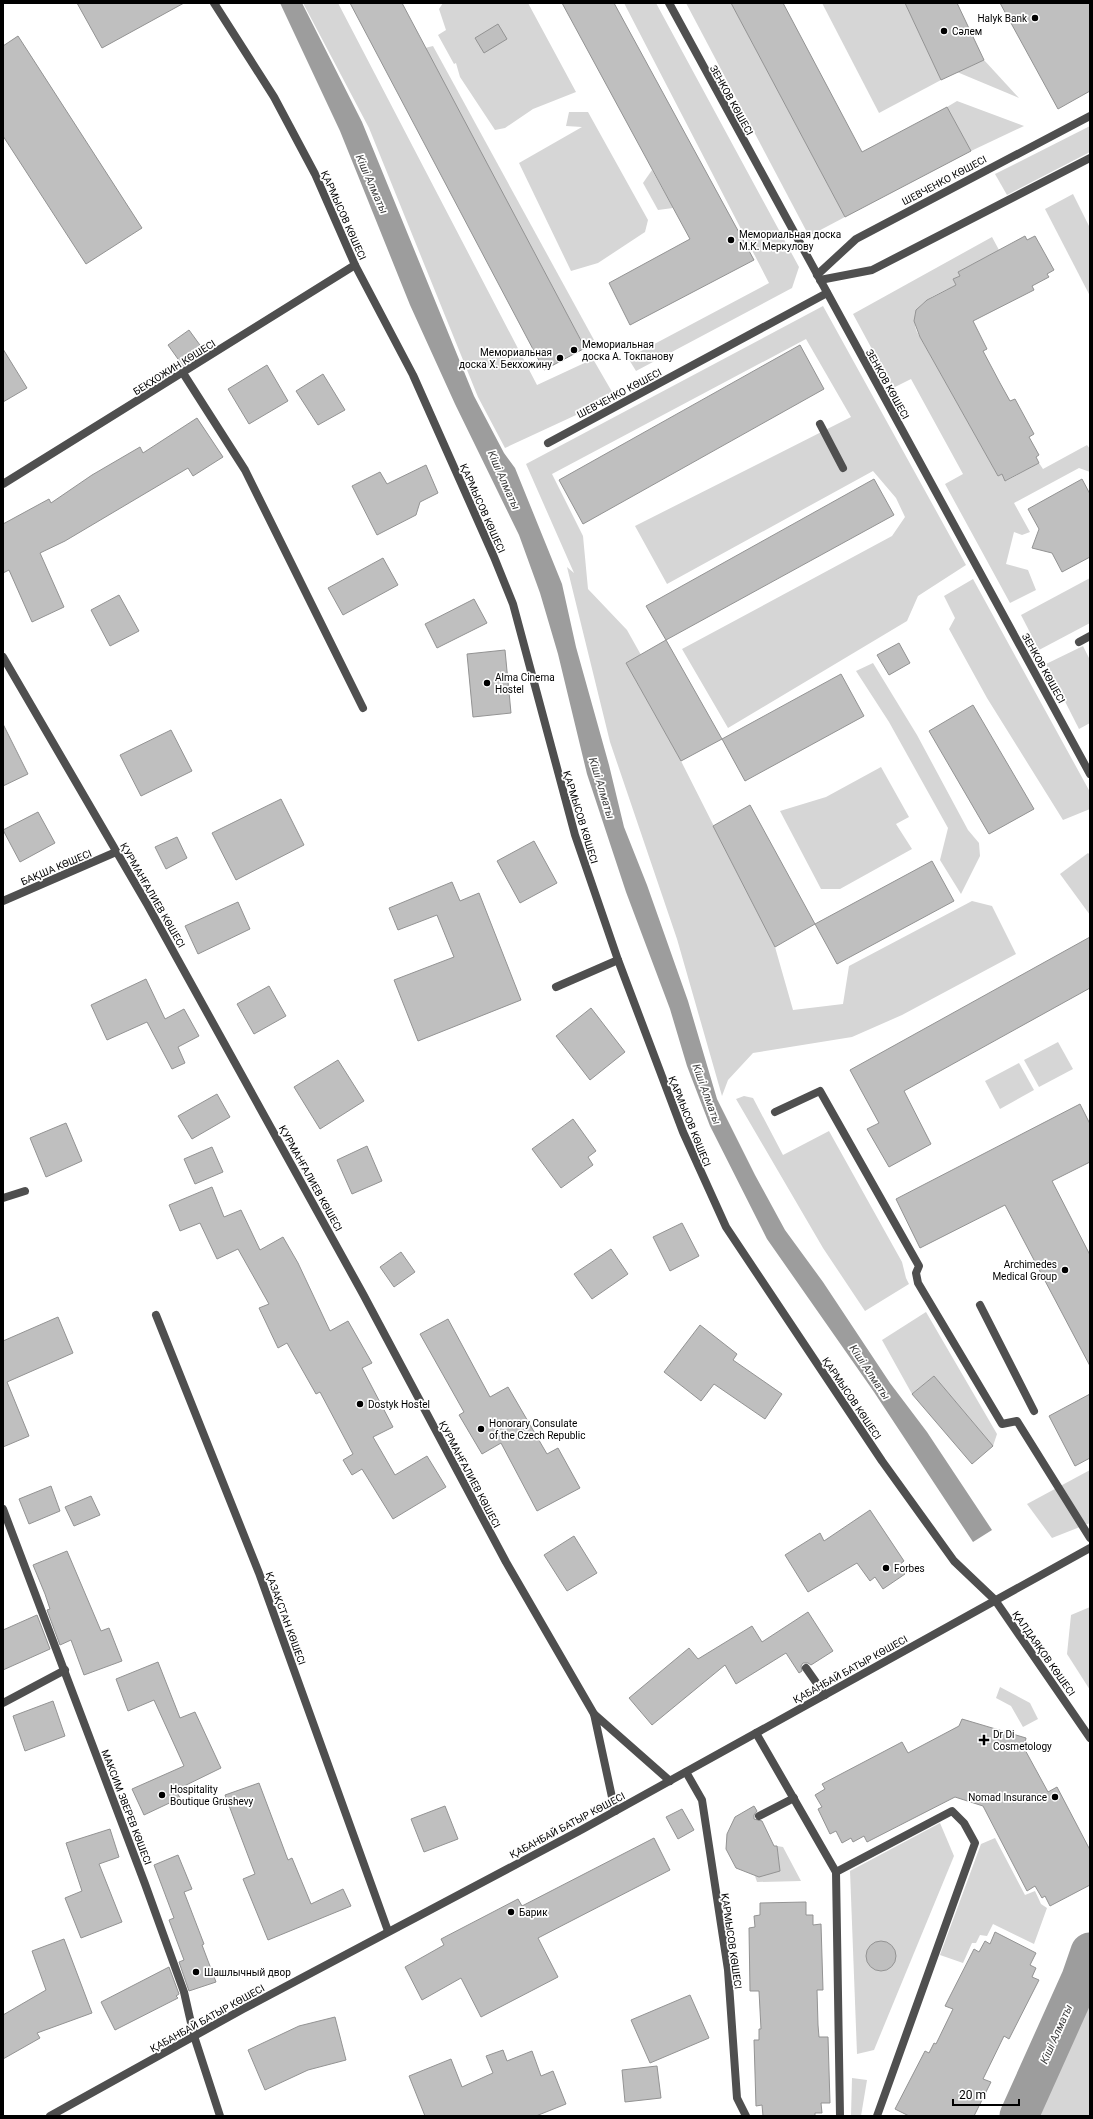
<svg xmlns="http://www.w3.org/2000/svg" width="1093" height="2119" viewBox="0 0 1093 2119" font-family="Roboto,sans-serif">
  <style>
    .green { fill: #d6d6d6 }
    .water { fill: #9d9d9d }
    .lines { fill: none; stroke-linecap: round; stroke-linejoin: round }
    .river { stroke: #9d9d9d; stroke-width: 39 }
    .building { fill: #bfbfbf; stroke: #939393 }
    .service { stroke: #4f4f4f; stroke-width: 8 }
    .minor { stroke: #4f4f4f; stroke-width: 8 }
    .tertiary { stroke: #4f4f4f; stroke-width: 8 }
    .poi-dot { fill: #000; stroke: #fff; stroke-width: 1.5 }
    .labels { text-anchor: middle; stroke-width: 3.5; stroke-linejoin: round; paint-order: stroke }
    .poi-label { font-size: 10px; fill: #000; stroke: #fff; text-anchor: start }
    .street-label { font-size: 10px; fill: #000; stroke: #fff }
    .water-label { font-size: 11px; font-style: italic; fill: #3e3e3e; stroke: #fff }
  </style>
  <rect width="100%" height="100%" fill="#fff"/>
  <g class="green">
    <polygon points="303,3 338,3 537,385 593,359 615,397 505,448 478,397 369,128"/>
    <polygon points="443,3 528,3 576,92 533,109 505,128 495,130 460,77 456,63 454,64 438,35 446,30 439,9"/>
    <polygon points="624,3 656,3 799,267 792,288 636,371 628,358 769,283"/>
    <polygon points="686,3 731,3 845,217 809,236"/>
    <polygon points="822,3 905,3 941,80 879,113"/>
    <polygon points="433,46 594,340 585,348 425,48"/>
    <polygon points="984,60 1019,98 957,72"/>
    <polygon points="957,101 1024,126 971,151 947,107"/>
    <polygon points="569,112 588,112 648,220 645,232 598,263 571,271 519,163 582,127 566,126"/>
    <polygon points="1090,126 1090,152 1007,195 995,174"/>
    <polygon points="652,170 673,208 658,210 643,183"/>
    <polygon points="1073,194 1090,228 1090,296 1045,209"/>
    <path d="M992,237l7,13 -41,22 2,4 -7,3 3,6c-20,10 -50,19 -39,47l81,144 4,-2 4,7 33,-18 4,6 44,-24 3,4v23l-11,-4 -65,35 16,29 -8,3 -8,-3 -8,32 22,6 8,20 -26,13 -65,-119 18,-10 -52,-95 -18,9 -40,-74z"/>
    <polygon points="823,306 966,565 918,596 907,621 728,728 682,649 892,536 905,517 896,498 873,471 667,584 635,526 851,417 806,339 552,474 583,536 588,589 627,630 641,655 626,663 681,761 775,947 793,1010 843,1004 849,966 972,901 992,906 1016,954 902,1015 852,1037 753,1053 728,1080 722,1096 677,939 610,742 567,567 574,573 526,464"/>
    <polygon points="1090,578 1090,623 1039,650 1021,615"/>
    <polygon points="973,579 1090,792 1090,809 1063,820 987,698 949,629 955,618 944,596"/>
    <polygon points="1083,646 1090,660 1090,723 1079,729 1046,664"/>
    <polygon points="873,663 917,735 968,830 979,843 980,856 961,894 940,860 948,828 889,722 856,671"/>
    <polygon points="881,767 909,817 896,824 912,849 840,889 821,889 780,811 826,797"/>
    <polygon points="1088,853 1090,855 1090,915 1060,874"/>
    <polygon points="1058,1042 1073,1069 1039,1087 1024,1060"/>
    <polygon points="1019,1063 1034,1090 1000,1109 985,1081"/>
    <polygon points="744,1096 753,1098 783,1155 829,1131 902,1262 906,1278 909,1284 865,1311 823,1248 736,1099"/>
    <polygon points="926,1312 997,1434 993,1446 934,1376 912,1394 882,1340"/>
    <polygon points="1090,1470 1090,1523 1052,1538 1027,1504"/>
    <polygon points="1090,1607 1090,1690 1067,1654 1071,1615"/>
    <polygon points="1000,1687 1030,1703 1038,1719 1023,1727 1011,1706 996,1698"/>
    <polygon points="940,1823 954,1856 874,2050 857,2054 850,1871"/>
    <polygon points="995,1838 1025,1895 1035,1891 1041,1904 1047,1908 1034,1944 993,1924 987,1936 980,1935 976,1943 972,1943 963,1963 940,1955 981,1844"/>
    <polygon points="777,1846 783,1847 801,1881 757,1882 755,1876 780,1871"/>
    <polygon points="1090,2004 1090,2116 1039,2116"/>
    <polygon points="852,2078 867,2080 861,2116 851,2116"/>
  </g>
  <polygon class="water" points="280,3 302,3 362,122 474,396 504,453 515,468 562,584 576,647 609,765 624,827 647,885 688,1001 717,1099 755,1175 785,1230 823,1282 890,1383 927,1432 992,1530 973,1542 874,1392 767,1239 710,1126 687,1066 670,1009 626,892 587,774 558,654 540,593 519,535 455,404 410,305 340,131"/>
  <g class="lines">
    <polyline class="river" points="1019,2116 1081,1978 1090,1952"/>
  </g>
  <g class="building">
    <polygon points="77,3 184,3 102,48"/>
    <polygon points="350,3 402,3 585,348 544,370"/>
    <polygon points="562,3 614,3 754,260 630,325 609,283 690,239"/>
    <polygon points="731,3 783,3 862,152 947,107 971,151 845,217"/>
    <polygon points="905,3 957,3 984,60 941,80"/>
    <polygon points="1000,3 1090,3 1090,91 1058,109"/>
    <polygon points="498,24 507,39 484,53 475,38"/>
    <polygon points="18,36 142,228 86,264 3,136 3,46"/>
    <polygon points="1025,236 1027,240 1035,236 1054,270 1047,274 1049,277 1032,286 1034,290 973,321 987,349 983,351 1000,383 1010,401 1015,399 1034,434 1029,437 1039,455 1036,457 1039,463 1005,481 1002,474 998,476 920,337 914,321 916,310 927,300 956,285 953,279 960,276 958,272"/>
    <polygon points="189,330 205,352 183,366 168,345"/>
    <polygon points="800,345 824,389 583,524 559,480"/>
    <polygon points="3,349 27,388 3,402"/>
    <polygon points="267,365 288,401 249,424 228,389"/>
    <polygon points="323,374 345,410 318,425 296,391"/>
    <polygon points="197,418 223,457 193,476 188,468 65,541 40,553 64,607 32,622 9,570 3,573 3,524 49,499 51,503 92,475 140,447 143,453"/>
    <polygon points="426,465 438,493 420,502 416,515 377,535 352,486 380,472 387,484"/>
    <polygon points="874,479 894,515 666,640 646,606"/>
    <polygon points="1082,479 1090,494 1090,557 1062,572 1052,553 1032,548 1039,529 1028,509"/>
    <polygon points="383,558 398,585 343,615 328,588"/>
    <polygon points="119,595 139,631 110,646 91,610"/>
    <polygon points="474,599 487,623 437,648 425,624"/>
    <polygon points="666,640 722,739 681,761 626,663"/>
    <polygon points="899,643 910,663 889,675 877,655"/>
    <polygon points="505,650 511,713 473,717 467,654"/>
    <polygon points="841,674 864,716 745,781 722,739"/>
    <polygon points="973,705 1034,809 989,834 929,731"/>
    <polygon points="3,724 28,774 3,786"/>
    <polygon points="171,730 192,771 141,796 120,755"/>
    <polygon points="281,799 304,845 236,880 212,833"/>
    <polygon points="750,805 815,924 775,947 713,826"/>
    <polygon points="38,812 55,843 20,862 3,830"/>
    <polygon points="177,837 187,858 166,869 155,847"/>
    <polygon points="534,841 557,883 520,903 497,861"/>
    <polygon points="932,861 954,901 837,964 815,924"/>
    <polygon points="452,882 460,901 479,893 521,1000 418,1041 394,980 454,957 437,915 398,930 389,908"/>
    <polygon points="238,902 250,929 198,954 185,926"/>
    <polygon points="1090,937 1090,988 904,1091 931,1144 889,1167 867,1129 879,1123 850,1070"/>
    <polygon points="146,979 165,1019 184,1009 199,1036 178,1047 185,1063 172,1069 147,1022 107,1040 91,1005"/>
    <polygon points="269,986 286,1016 254,1034 237,1004"/>
    <polygon points="591,1008 625,1052 590,1080 556,1036"/>
    <polygon points="338,1060 364,1101 320,1129 294,1087"/>
    <polygon points="217,1094 230,1117 192,1139 178,1116"/>
    <polygon points="1080,1104 1090,1124 1090,1162 1052,1181 1090,1255 1090,1366 1005,1205 920,1248 896,1199"/>
    <polygon points="573,1119 596,1151 588,1157 593,1165 561,1188 532,1149"/>
    <polygon points="66,1123 82,1161 46,1177 30,1138"/>
    <polygon points="367,1146 382,1181 352,1194 337,1160"/>
    <polygon points="212,1147 223,1172 195,1184 184,1159"/>
    <polygon points="212,1187 224,1217 241,1210 260,1250 283,1237 298,1263 330,1331 348,1321 372,1363 362,1368 393,1427 373,1437 395,1475 427,1456 446,1487 393,1519 362,1469 352,1475 343,1460 353,1454 320,1392 316,1394 287,1343 278,1348 259,1308 269,1304 238,1249 217,1259 200,1223 180,1231 169,1205"/>
    <polygon points="682,1223 699,1256 670,1271 653,1237"/>
    <polygon points="611,1249 628,1274 592,1299 574,1274"/>
    <polygon points="401,1252 415,1272 394,1287 380,1267"/>
    <polygon points="58,1317 73,1353 7,1382 29,1436 3,1447 3,1341"/>
    <polygon points="448,1319 490,1397 508,1387 547,1454 558,1448 580,1488 537,1511 501,1443 482,1454 459,1415 464,1412 420,1334"/>
    <polygon points="700,1325 737,1354 733,1360 782,1394 765,1419 714,1384 701,1401 664,1372"/>
    <polygon points="934,1376 993,1446 972,1464 912,1394"/>
    <polygon points="1090,1394 1090,1458 1075,1466 1049,1416"/>
    <polygon points="51,1486 60,1511 29,1524 19,1499"/>
    <polygon points="91,1496 100,1515 74,1526 65,1507"/>
    <polygon points="870,1510 904,1561 899,1565 905,1574 883,1589 875,1577 870,1581 857,1563 808,1592 785,1555 820,1533 824,1541"/>
    <polygon points="574,1536 597,1573 567,1591 544,1555"/>
    <polygon points="67,1551 101,1631 109,1628 122,1661 84,1675 71,1640 60,1645 47,1610 50,1609 45,1594 33,1565"/>
    <polygon points="808,1612 833,1651 811,1665 808,1663 803,1663 801,1666 802,1671 799,1673 786,1653 736,1684 725,1665 652,1725 629,1698 689,1648 698,1659 752,1626 762,1642"/>
    <polygon points="37,1615 50,1649 3,1670 3,1630"/>
    <polygon points="158,1662 180,1718 195,1712 221,1768 176,1790 180,1798 144,1815 132,1789 184,1766 154,1700 128,1711 116,1679"/>
    <polygon points="53,1701 65,1736 25,1751 13,1716"/>
    <polygon points="962,1719 1026,1738 1024,1748 1048,1792 1057,1787 1090,1850 1090,1885 1050,1906 1045,1896 1042,1898 1035,1886 1027,1891 983,1806 955,1797 867,1842 864,1836 853,1842 851,1838 842,1843 836,1831 830,1834 818,1809 822,1807 815,1795 825,1789 822,1784 902,1742 908,1753 959,1726"/>
    <polygon points="259,1783 288,1860 292,1858 311,1904 343,1889 351,1906 268,1940 243,1879 255,1874 225,1795"/>
    <polygon points="445,1806 458,1839 424,1852 411,1819"/>
    <polygon points="754,1806 757,1811 754,1815 754,1819 762,1821 774,1846 777,1846 780,1871 759,1877 736,1868 726,1849 727,1834 735,1817"/>
    <polygon points="682,1809 694,1830 678,1839 666,1817"/>
    <polygon points="110,1829 119,1857 99,1864 122,1922 81,1938 65,1898 82,1891 66,1843"/>
    <polygon points="654,1838 670,1870 538,1938 558,1977 481,2017 461,1978 422,2000 405,1967 444,1945 441,1939 518,1899 522,1906"/>
    <polygon points="178,1855 192,1889 184,1892 204,1944 202,1945 216,1982 189,1991 179,1962 184,1960 169,1920 174,1918 154,1865"/>
    <polygon points="806,1902 806,1915 813,1915 813,1925 821,1924 823,1990 817,1990 818,2025 819,2037 828,2037 830,2103 821,2103 822,2113 815,2113 815,2116 763,2116 762,2105 756,2106 754,2040 759,2040 759,2029 761,2029 759,1991 750,1991 749,1928 755,1927 754,1916 760,1915 760,1903"/>
    <polygon points="995,1932 1036,1953 1030,1965 1036,1968 1032,1977 1039,1980 1009,2039 1004,2036 983,2079 991,2082 974,2116 909,2116 895,2109 925,2051 929,2053 934,2043 936,2044 953,2009 945,2006 974,1949 979,1952 985,1941 990,1944"/>
    <polygon points="64,1939 92,2013 37,2033 40,2038 3,2059 3,2015 46,1990 32,1951"/>
    <circle cx="881" cy="1956" r="15"/>
    <polygon points="169,1967 179,1994 176,1996 178,1998 115,2030 101,2002"/>
    <polygon points="690,1995 709,2038 650,2063 631,2020"/>
    <polygon points="335,2017 346,2060 308,2070 265,2090 248,2050 299,2026"/>
    <polygon points="503,2050 507,2061 532,2051 541,2076 553,2071 566,2104 536,2116 425,2116 409,2076 451,2059 462,2087 493,2073 486,2056"/>
    <polygon points="657,2066 661,2098 625,2102 622,2070"/>
  </g>
  <g class="lines">
    <g class="service">
      <polyline points="820,424 843,468"/>
      <polyline points="1079,642 1090,636"/>
      <polyline points="556,987 618,960"/>
      <polyline points="775,1112 820,1091 919,1266 916,1273 918,1283 1002,1424 1017,1421 1090,1538"/>
      <polyline points="3,1198 25,1191"/>
      <polyline points="980,1305 1034,1411"/>
      <polyline points="806,1668 825,1695"/>
      <polyline points="756,1733 836,1872 840,2116"/>
      <polyline points="759,1816 794,1798"/>
      <polyline points="836,1872 952,1811 964,1823 975,1843 877,2116"/>
    </g>
    <g class="minor">
      <polyline points="669,3 1090,774"/>
      <polyline points="817,275 856,239 1090,116"/>
      <polyline points="820,280 872,270 1090,158"/>
      <polyline points="183,373 245,470 363,708"/>
      <polyline points="548,443 827,293"/>
      <polyline points="3,484 355,265"/>
      <polyline points="3,657 147,904 363,1294 506,1562 594,1714"/>
      <polyline points="3,901 116,852"/>
      <polyline points="156,1315 259,1573 388,1931"/>
      <polyline points="3,1509 145,1884 184,1992 194,2036 220,2116"/>
      <polyline points="3,1703 65,1670"/>
      <polyline points="686,1772 702,1800 728,1970 737,2098 746,2116"/>
      <polyline points="615,1811 594,1714 670,1781"/>
    </g>
    <g class="tertiary">
      <polyline points="214,3 274,97 315,174 355,265 413,375 494,557 513,604 575,835 618,960 683,1132 726,1227 882,1461 954,1561 995,1600 1090,1738"/>
      <polyline points="50,2116 243,2009 581,1830 1090,1548"/>
    </g>
  </g>
  <g class="poi-dot">
    <circle cx="1035" cy="18" r="4"/>
    <circle cx="944" cy="31" r="4"/>
    <circle cx="731" cy="240" r="4"/>
    <circle cx="574" cy="350" r="4"/>
    <circle cx="560" cy="358" r="4"/>
    <circle cx="487" cy="683" r="4"/>
    <circle cx="1065" cy="1270" r="4"/>
    <circle cx="360" cy="1404" r="4"/>
    <circle cx="481" cy="1429" r="4"/>
    <circle cx="886" cy="1568" r="4"/>
    <path d="M982 1734h4v4h4v4h-4v4h-4v-4h-4v-4h4z"/>
    <circle cx="162" cy="1795" r="4"/>
    <circle cx="1055" cy="1797" r="4"/>
    <circle cx="511" cy="1912" r="4"/>
    <circle cx="196" cy="1972" r="4"/>
  </g>
  <g class="labels">
    <g class="poi-label">
      <text x="1027" y="22" text-anchor="end">Halyk Bank</text>
      <text x="952" y="35">Сәлем</text>
      <text x="739" y="238">Мемориальная доска<tspan x="739" dy="12">М.К. Меркулову</tspan></text>
      <text x="582" y="348">Мемориальная<tspan x="582" dy="12">доска А. Токпанову</tspan></text>
      <text x="552" y="356" text-anchor="end">Мемориальная<tspan x="552" dy="12">доска Х. Бекхожину</tspan></text>
      <text x="495" y="681">Alma Cinema<tspan x="495" dy="12">Hostel</tspan></text>
      <text x="1057" y="1268" text-anchor="end">Archimedes<tspan x="1057" dy="12">Medical Group</tspan></text>
      <text x="368" y="1408">Dostyk Hostel</text>
      <text x="489" y="1427">Honorary Consulate<tspan x="489" dy="12">of the Czech Republic</tspan></text>
      <text x="894" y="1572">Forbes</text>
      <text x="993" y="1738">Dr Di<tspan x="993" dy="12">Cosmetology</tspan></text>
      <text x="170" y="1793">Hospitality<tspan x="170" dy="12">Boutique Grushevy</tspan></text>
      <text x="1047" y="1801" text-anchor="end">Nomad Insurance</text>
      <text x="519" y="1916">Барик</text>
      <text x="204" y="1976">Шашлычный двор</text>
    </g>
    <g class="street-label">
      <text transform="translate(732 100) rotate(61)" y="4">ЗЕНКОВ КӨШЕСІ</text>
      <text transform="translate(944 180) rotate(-28)" y="4">ШЕВЧЕНКО КӨШЕСІ</text>
      <text transform="translate(344 215) rotate(66)" y="4">ҚАРМЫСОВ КӨШЕСІ</text>
      <text transform="translate(174 367) rotate(-32)" y="4">БЕКХОЖИН КӨШЕСІ</text>
      <text transform="translate(888 384) rotate(61)" y="4">ЗЕНКОВ КӨШЕСІ</text>
      <text transform="translate(619 393) rotate(-28)" y="4">ШЕВЧЕНКО КӨШЕСІ</text>
      <text transform="translate(483 508) rotate(66)" y="4">ҚАРМЫСОВ КӨШЕСІ</text>
      <text transform="translate(1044 668) rotate(61)" y="4">ЗЕНКОВ КӨШЕСІ</text>
      <text transform="translate(581 817) rotate(73)" y="4">ҚАРМЫСОВ КӨШЕСІ</text>
      <text transform="translate(56 867) rotate(-23)" y="4">БАҚША КӨШЕСІ</text>
      <text transform="translate(153 895) rotate(60)" y="4">ҚУРМАНҒАЛИЕВ КӨШЕСІ</text>
      <text transform="translate(690 1121) rotate(68)" y="4">ҚАРМЫСОВ КӨШЕСІ</text>
      <text transform="translate(311 1178) rotate(61)" y="4">ҚУРМАНҒАЛИЕВ КӨШЕСІ</text>
      <text transform="translate(852 1398) rotate(56)" y="4">ҚАРМЫСОВ КӨШЕСІ</text>
      <text transform="translate(470 1474) rotate(62)" y="4">ҚУРМАНҒАЛИЕВ КӨШЕСІ</text>
      <text transform="translate(286 1618) rotate(70)" y="4">ҚАЗАҚСТАН КӨШЕСІ</text>
      <text transform="translate(1044 1653) rotate(55)" y="4">ҚАЛДАЯҚОВ КӨШЕСІ</text>
      <text transform="translate(850 1669) rotate(-29)" y="4">ҚАБАНБАЙ БАТЫР КӨШЕСІ</text>
      <text transform="translate(127 1807) rotate(69)" y="4">МАКСИМ ЗВЕРЕВ КӨШЕСІ</text>
      <text transform="translate(567 1825) rotate(-28)" y="4">ҚАБАНБАЙ БАТЫР КӨШЕСІ</text>
      <text transform="translate(732 1941) rotate(82)" y="4">ҚАРМЫСОВ КӨШЕСІ</text>
      <text transform="translate(207 2018) rotate(-29)" y="4">ҚАБАНБАЙ БАТЫР КӨШЕСІ</text>
    </g>
    <g class="water-label">
      <text transform="translate(372 184) rotate(66)" y="4">Кіші Алматы</text>
      <text transform="translate(504 480) rotate(66)" y="4">Кіші Алматы</text>
      <text transform="translate(602 788) rotate(73)" y="4">Кіші Алматы</text>
      <text transform="translate(707 1094) rotate(70)" y="4">Кіші Алматы</text>
      <text transform="translate(870 1372) rotate(56)" y="4">Кіші Алматы</text>
      <text transform="translate(1056 2034) rotate(-66)" y="4">Кіші Алматы</text>
    </g>
  </g>
  <rect width="1093" height="2119" fill="none" stroke="#000000" stroke-width="8"/>
  <path d="M953 2099v6h66v-6" fill="none" stroke="#000000" stroke-width="2"/>
  <text x="959" y="2099" font-size="12" fill="#000000" stroke="#ffffff" stroke-width="3" paint-order="stroke">20 m</text>
</svg>
